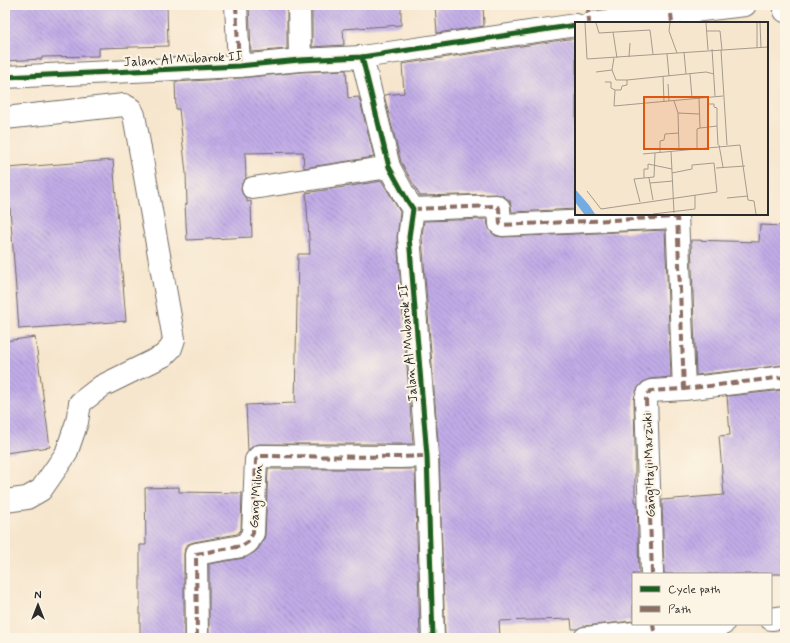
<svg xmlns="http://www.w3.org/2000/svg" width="790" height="643" viewBox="0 0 790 643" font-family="Mynerve,sans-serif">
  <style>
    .building { fill: url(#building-back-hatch) }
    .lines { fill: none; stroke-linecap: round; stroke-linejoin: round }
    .minor-casing { stroke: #726c64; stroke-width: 24 }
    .minor { stroke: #fff; stroke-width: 22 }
    .quiet { stroke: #8d6e63; stroke-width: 4; stroke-dasharray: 8 4; stroke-linecap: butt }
    .cycleway-casing { stroke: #fcf5e5; stroke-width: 8 }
    .cycleway { stroke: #1b5e20; stroke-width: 5 }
    .labels { text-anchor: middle; stroke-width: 4; stroke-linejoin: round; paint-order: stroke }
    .street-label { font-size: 13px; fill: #2b2b2b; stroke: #fcf5e5 }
    .inset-road { fill: none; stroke: #a59b8d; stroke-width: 1 }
    .view { fill: #df570e; fill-opacity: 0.15; stroke: #df570e; stroke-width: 2 }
    .inset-edge { fill: none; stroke: #2b2b2b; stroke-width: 2 }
  </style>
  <defs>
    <pattern id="building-back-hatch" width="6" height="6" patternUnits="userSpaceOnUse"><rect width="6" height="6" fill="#c1ace7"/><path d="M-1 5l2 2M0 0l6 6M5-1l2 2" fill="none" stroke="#9d8cbb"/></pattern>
  </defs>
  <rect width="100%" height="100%" fill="#fcf5e5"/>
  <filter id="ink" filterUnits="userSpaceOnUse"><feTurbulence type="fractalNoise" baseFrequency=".025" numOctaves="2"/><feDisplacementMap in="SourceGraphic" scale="8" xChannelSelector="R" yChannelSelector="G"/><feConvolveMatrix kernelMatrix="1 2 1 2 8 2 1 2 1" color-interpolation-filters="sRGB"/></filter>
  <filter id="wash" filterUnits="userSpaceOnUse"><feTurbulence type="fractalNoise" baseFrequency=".012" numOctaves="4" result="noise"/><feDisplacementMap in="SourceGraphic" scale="16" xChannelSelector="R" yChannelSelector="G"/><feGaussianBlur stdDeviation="0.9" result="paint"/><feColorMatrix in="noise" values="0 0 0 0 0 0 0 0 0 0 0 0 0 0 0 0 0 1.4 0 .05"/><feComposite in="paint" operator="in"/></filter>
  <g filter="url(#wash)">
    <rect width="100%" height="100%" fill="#f7e6ce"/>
    <g id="blocks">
      <g class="building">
        <polygon points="5,5 167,5 168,46 99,48 99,56 42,57 42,59 5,61"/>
        <polygon points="249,5 287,5 287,49 251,52"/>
        <polygon points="312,5 401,5 401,25 343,29 344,45 312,47"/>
        <polygon points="435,5 483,5 484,26 437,33"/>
        <polygon points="568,39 576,39 576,209 512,212 510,201 503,196 496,194 420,196 401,162 384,95 404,93 402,64"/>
        <polygon points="346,70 348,98 359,97 374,157 304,168 303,152 245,153 246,178 242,183 241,190 243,195 247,198 247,202 251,201 252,237 187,240 185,205 187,204 186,173 179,109 176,109 175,82 240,78 301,72"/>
        <polygon points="113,160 126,321 19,329 7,168"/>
        <polygon points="382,181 400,212 397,238 413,444 260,444 255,445 248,450 246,405 295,403 298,254 310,254 306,193"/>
        <polygon points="487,219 488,225 490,231 496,236 503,237 665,230 671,377 650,379 643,382 637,389 634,399 635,446 635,502 637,502 639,574 633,574 633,621 584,626 577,629 572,629 571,619 499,621 500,638 445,638 439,455 422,237 424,221"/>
        <polygon points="760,225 785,226 785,365 696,375 691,240 759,242"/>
        <polygon points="35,337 50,447 5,453 5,341"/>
        <polygon points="785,390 785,574 664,574 662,500 724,495 719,436 730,435 727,396"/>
        <polygon points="268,469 415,469 420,638 209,638 209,564 244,558 255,552 259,548 264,539 265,534"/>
        <polygon points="179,487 179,492 242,493 241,530 237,534 194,542 188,544 185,548 184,554 184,638 140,638 140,545 146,545 145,488"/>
      </g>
    </g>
  </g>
  <g filter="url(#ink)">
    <use href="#blocks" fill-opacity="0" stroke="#726c64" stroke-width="1"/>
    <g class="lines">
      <defs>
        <g id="minor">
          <polyline points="236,5 239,66"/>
          <polyline points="299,5 300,60"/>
          <polyline points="785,5 785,11"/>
          <polyline points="591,23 745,5"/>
          <polyline points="362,57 389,167 407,200 413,209 409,237 427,456 433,638"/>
          <polyline points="5,77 239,66 300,60 362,57 576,25"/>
          <polyline points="5,118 124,105 131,109 134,115 174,339 171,348 163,356 102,386 80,403 77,422 66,454 41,490 27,498 5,501"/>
          <polyline points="253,188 389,167"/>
          <polyline points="413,209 496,206 499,208 500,224 502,225 677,217"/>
          <polyline points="677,214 684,389"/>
          <polyline points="652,574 646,399 648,394 651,391 684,389 785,377"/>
          <polyline points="771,619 785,617"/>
          <polyline points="197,638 196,554 242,546 248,542 253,533 256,460 260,456 400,457 427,456"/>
          <polyline points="585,638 723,624"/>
        </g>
      </defs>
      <use href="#minor" class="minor-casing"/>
      <use href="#minor" class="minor"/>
      <g class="quiet">
        <polyline points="236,5 239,66"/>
        <polyline points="588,5 589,23"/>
        <polyline points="785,5 785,11"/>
        <polyline points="671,14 672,23"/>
        <polyline points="413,209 496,206 499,208 500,224 502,225 677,217"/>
        <polyline points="677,214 684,389"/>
        <polyline points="652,574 646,399 648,394 651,391 684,389 785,377"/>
        <polyline points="653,624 654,631"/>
        <polyline points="197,638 196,554 242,546 248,542 253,533 256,460 260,456 400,457 427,456"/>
      </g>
      <defs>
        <g id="cycleway">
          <polyline points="362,57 389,167 407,200 413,209 409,237 427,456 433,638"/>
          <polyline points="5,77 239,66 300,60 362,57 576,25"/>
        </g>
      </defs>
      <use href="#cycleway" class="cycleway-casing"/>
      <use href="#cycleway" class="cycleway"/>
    </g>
  </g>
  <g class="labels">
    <g class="street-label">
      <text transform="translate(183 58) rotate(-3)" y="5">Jalan Al Mubarok II</text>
      <text transform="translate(407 343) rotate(-95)" y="5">Jalan Al Mubarok II</text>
      <text transform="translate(648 465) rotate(-92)" y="5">Gang Haji Marzuki</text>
      <text transform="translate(255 496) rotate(-86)" y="5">Gang Milun</text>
    </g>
  </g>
  <g transform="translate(575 22)">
    <rect width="193" height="193" fill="#f7e6ce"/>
    <path d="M0,167l14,16 6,9h-11l-9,-12z" fill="#73ace3"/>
    <path class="inset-road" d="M10,1l2,36 181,-12M21,1l3,10 51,-3 3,24M95,1l-1,8 8,22M131,1l2,27M182,1v25M185,1l1,25M131,9h14l2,19M38,10l4,26M137,27l3,47M146,28l6,95M109,30l2,22M92,32l2,22M54,35l1,-14M37,48l4,10h11v5l-5,1 -1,4h-6l-1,16 109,-10M21,50l16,-2 2,-12M115,52l2,24M88,54l1,26M52,58l79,-8 8,2M30,60h6v6l4,2M93,62l1,17M124,76l1,30M99,79l4,12 1,36M103,91l21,1M142,104l1,19M125,106l17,-2v-18l-3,-1v-3h-6v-7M144,123l4,22M122,126v-19l3,-1M96,129l3,62M85,130v-11l4,-1 1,-6 14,-1M68,132l97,-9 8,55 6,1 2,13M141,146l29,-2M69,156v-9h4v-5l24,5M74,156l4,22M75,161l23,-2M12,169l14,18 116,-17 -3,-29 -22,2v4l-20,4M152,176l21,-2M65,180l-6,-23 20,-2 1,-24M78,192l42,-5v-14"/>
    <path class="view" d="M69,75h64v52h-64z"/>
    <rect width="193" height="193" class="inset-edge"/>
  </g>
  <rect width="790" height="643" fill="none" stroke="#fcf5e5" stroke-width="20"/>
  <rect x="632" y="573" width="140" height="52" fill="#fcf5e5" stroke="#a8a49b"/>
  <rect x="640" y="586" width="20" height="6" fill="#1b5e20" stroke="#a8a49b"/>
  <text x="668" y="593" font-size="12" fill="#2b2b2b">Cycle path</text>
  <rect x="640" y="606" width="20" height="6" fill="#8d6e63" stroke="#a8a49b"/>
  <text x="668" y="613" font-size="12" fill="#2b2b2b">Path</text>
  <g transform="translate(38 605)" stroke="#fcf5e5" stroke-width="3" paint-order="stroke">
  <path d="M0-3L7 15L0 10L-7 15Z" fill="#2b2b2b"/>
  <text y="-6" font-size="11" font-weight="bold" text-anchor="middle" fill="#2b2b2b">N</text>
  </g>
</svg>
